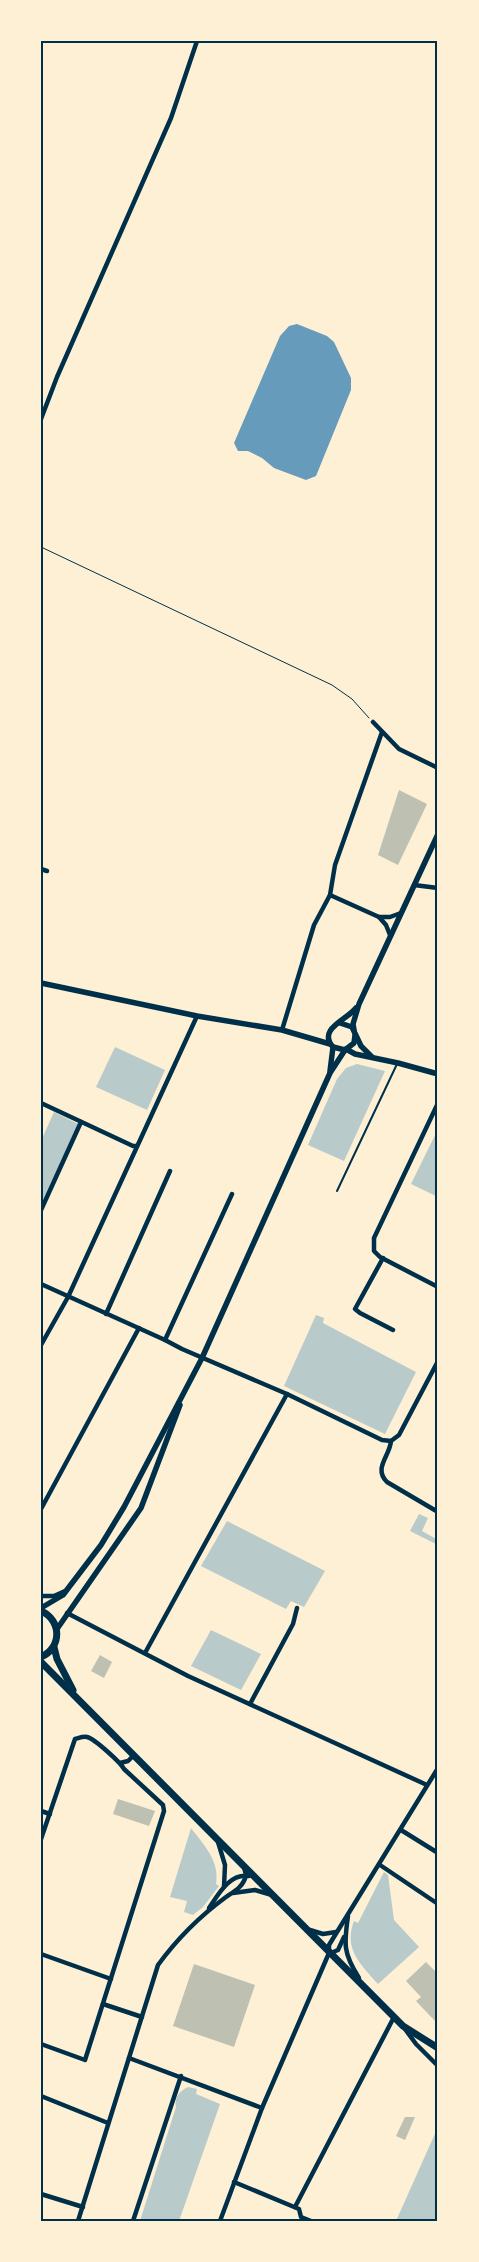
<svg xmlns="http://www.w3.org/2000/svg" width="479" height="2262" viewBox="0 0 479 2262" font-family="'Titillium Web',sans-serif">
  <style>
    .green { fill: #b9caca }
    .water { fill: #669bbc }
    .building { fill: #bec0b2 }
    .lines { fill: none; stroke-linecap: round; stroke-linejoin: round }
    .path { stroke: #003049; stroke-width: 1 }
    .service { stroke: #003049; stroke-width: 2 }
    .minor { stroke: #003049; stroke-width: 4.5 }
    .tertiary { stroke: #003049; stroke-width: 5.5 }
    .primary { stroke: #003049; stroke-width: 7 }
    .neatline { fill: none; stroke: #003049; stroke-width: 2 }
  </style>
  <rect width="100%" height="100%" fill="#fdf0d5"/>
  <g class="green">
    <polygon points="115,1047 165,1070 147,1110 96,1087"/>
    <polygon points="357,1064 385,1071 344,1161 308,1145 337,1079 346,1068"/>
    <polygon points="54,1112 78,1124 41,1204 41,1141"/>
    <polygon points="438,1129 438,1197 411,1184"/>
    <polygon points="316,1315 324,1318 323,1323 416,1372 385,1434 284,1386"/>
    <polygon points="419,1514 428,1518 422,1531 438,1540 438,1545 410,1531"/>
    <polygon points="227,1521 325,1571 304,1607 291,1601 286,1609 201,1566"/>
    <polygon points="211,1630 261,1654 241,1690 191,1666"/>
    <path d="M191,1828c13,17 29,33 25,56l3,2 -16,21 -10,8 -9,-3 3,-11 -17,-4z"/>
    <path d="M384,1872l4,3 6,45 25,27 -41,37c-17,-19 -35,-35 -24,-63l4,2z"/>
    <path d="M188,2087l9,2 -1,5 24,10 -41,117h-39l36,-114c-2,-10 4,-16 12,-20z"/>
    <polygon points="438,2127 438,2221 396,2221"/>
  </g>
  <polygon class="water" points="297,324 327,336 334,342 351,378 351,390 316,476 306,480 274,468 262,458 248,451 238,451 234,443 280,336 289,326"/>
  <g class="building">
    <polygon points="399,790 427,804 398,865 378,855"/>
    <polygon points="100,1655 112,1662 104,1678 91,1671"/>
    <polygon points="118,1799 155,1811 149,1826 113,1814"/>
    <polygon points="426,1962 438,1974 438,2018 435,2021 416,2001 421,1997 406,1981"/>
    <polygon points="194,1964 255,1985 234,2047 173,2026"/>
    <polygon points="405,2117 415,2117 405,2140 396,2136"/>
  </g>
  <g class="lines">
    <polyline class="path" points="41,547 332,685 352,699 369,718"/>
    <polyline class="service" points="337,1191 397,1064"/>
    <g class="minor">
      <polyline points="41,419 57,377 171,118 197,41"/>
      <polyline points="373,722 399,749 438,768"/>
      <polyline points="41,869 47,871"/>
      <polyline points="414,885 438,888"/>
      <polyline points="330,895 379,917"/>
      <polyline points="390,935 386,925 379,917 390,917 401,913"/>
      <polyline points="282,1030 314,925 330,895 335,865 382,732"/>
      <polyline points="41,1103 133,1146 137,1146"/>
      <polyline points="438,1103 374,1238 374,1251 380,1257 438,1287"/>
      <polyline points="41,1210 81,1122"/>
      <polyline points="383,1258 355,1309 360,1313 393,1330"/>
      <polyline points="41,1284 165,1340 182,1349 287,1394 382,1440 391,1441"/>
      <polyline points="106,1314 170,1171"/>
      <polyline points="165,1340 232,1194"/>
      <polyline points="41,1345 68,1297 197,1016"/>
      <path d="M438,1361l-39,74 -8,6c-1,15 -18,27 -4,41l51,30"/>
      <polyline points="41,1509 139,1328"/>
      <polyline points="41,1596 54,1596 65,1591"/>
      <polyline points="67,1613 188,1676 427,1785"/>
      <polyline points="145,1653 287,1394"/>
      <polyline points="250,1704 293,1624 297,1608"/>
      <polyline points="120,1763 128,1761 134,1755"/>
      <polyline points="41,1811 50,1814"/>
      <polyline points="401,1830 438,1853"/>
      <path d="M41,1839l34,-100c4,-1 8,-3 12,-2 8,2 34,26 37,32l39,36 1,6 -79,249 -44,-16"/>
      <polyline points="218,1842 225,1865 224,1887"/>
      <polyline points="380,1865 438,1904"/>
      <polyline points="233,1893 255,1890 272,1895"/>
      <path d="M209,1908c10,-15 21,-35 40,-32"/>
      <path d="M348,1916c-4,28 -5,37 11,62"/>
      <polyline points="310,1930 323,1934 336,1932"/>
      <polyline points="331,1953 338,1950 344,1937"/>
      <polyline points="41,1954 111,1979"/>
      <polyline points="103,2004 142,2017"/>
      <polyline points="405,2029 416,2044 438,2066"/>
      <polyline points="129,2058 262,2108"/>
      <polyline points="41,2096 108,2123"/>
      <polyline points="234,2182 299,2209 301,2217 311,2221"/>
      <polyline points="41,2194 83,2207"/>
      <polyline points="295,2207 394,2017"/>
      <path d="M78,2221l80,-256c19,-26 42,-49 68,-68 9,-6 18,-11 20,-22l-2,-8"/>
      <polyline points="133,2221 181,2076"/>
      <polyline points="220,2221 262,2108 329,1953 329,1945 438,1768"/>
    </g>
    <g class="tertiary">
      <polyline points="41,983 197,1016 282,1030 330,1044"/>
      <polyline points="340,1023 352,1027 361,1046 372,1057"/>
      <polyline points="354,1030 353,1024 359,1004 438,834"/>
      <path d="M355,1035l-1,8 -9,7 -12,-3c-16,-18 14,-27 23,-39"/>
      <polyline points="346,1049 355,1054 398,1063 438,1074"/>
      <polyline points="330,1071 333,1047"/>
      <polyline points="41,1608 63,1595 101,1545 124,1507 202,1358 330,1073 345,1050"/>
      <polyline points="57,1629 141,1508 180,1405"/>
    </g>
    <g class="primary">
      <path d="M41,1611c21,9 21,37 0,46"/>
      <polyline points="54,1647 57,1659 73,1690"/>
      <polyline points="41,1662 403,2026 438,2048"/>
    </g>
  </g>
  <rect width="479" height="2262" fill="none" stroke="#fdf0d5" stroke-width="85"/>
  <rect x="42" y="42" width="394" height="2178" class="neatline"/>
</svg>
